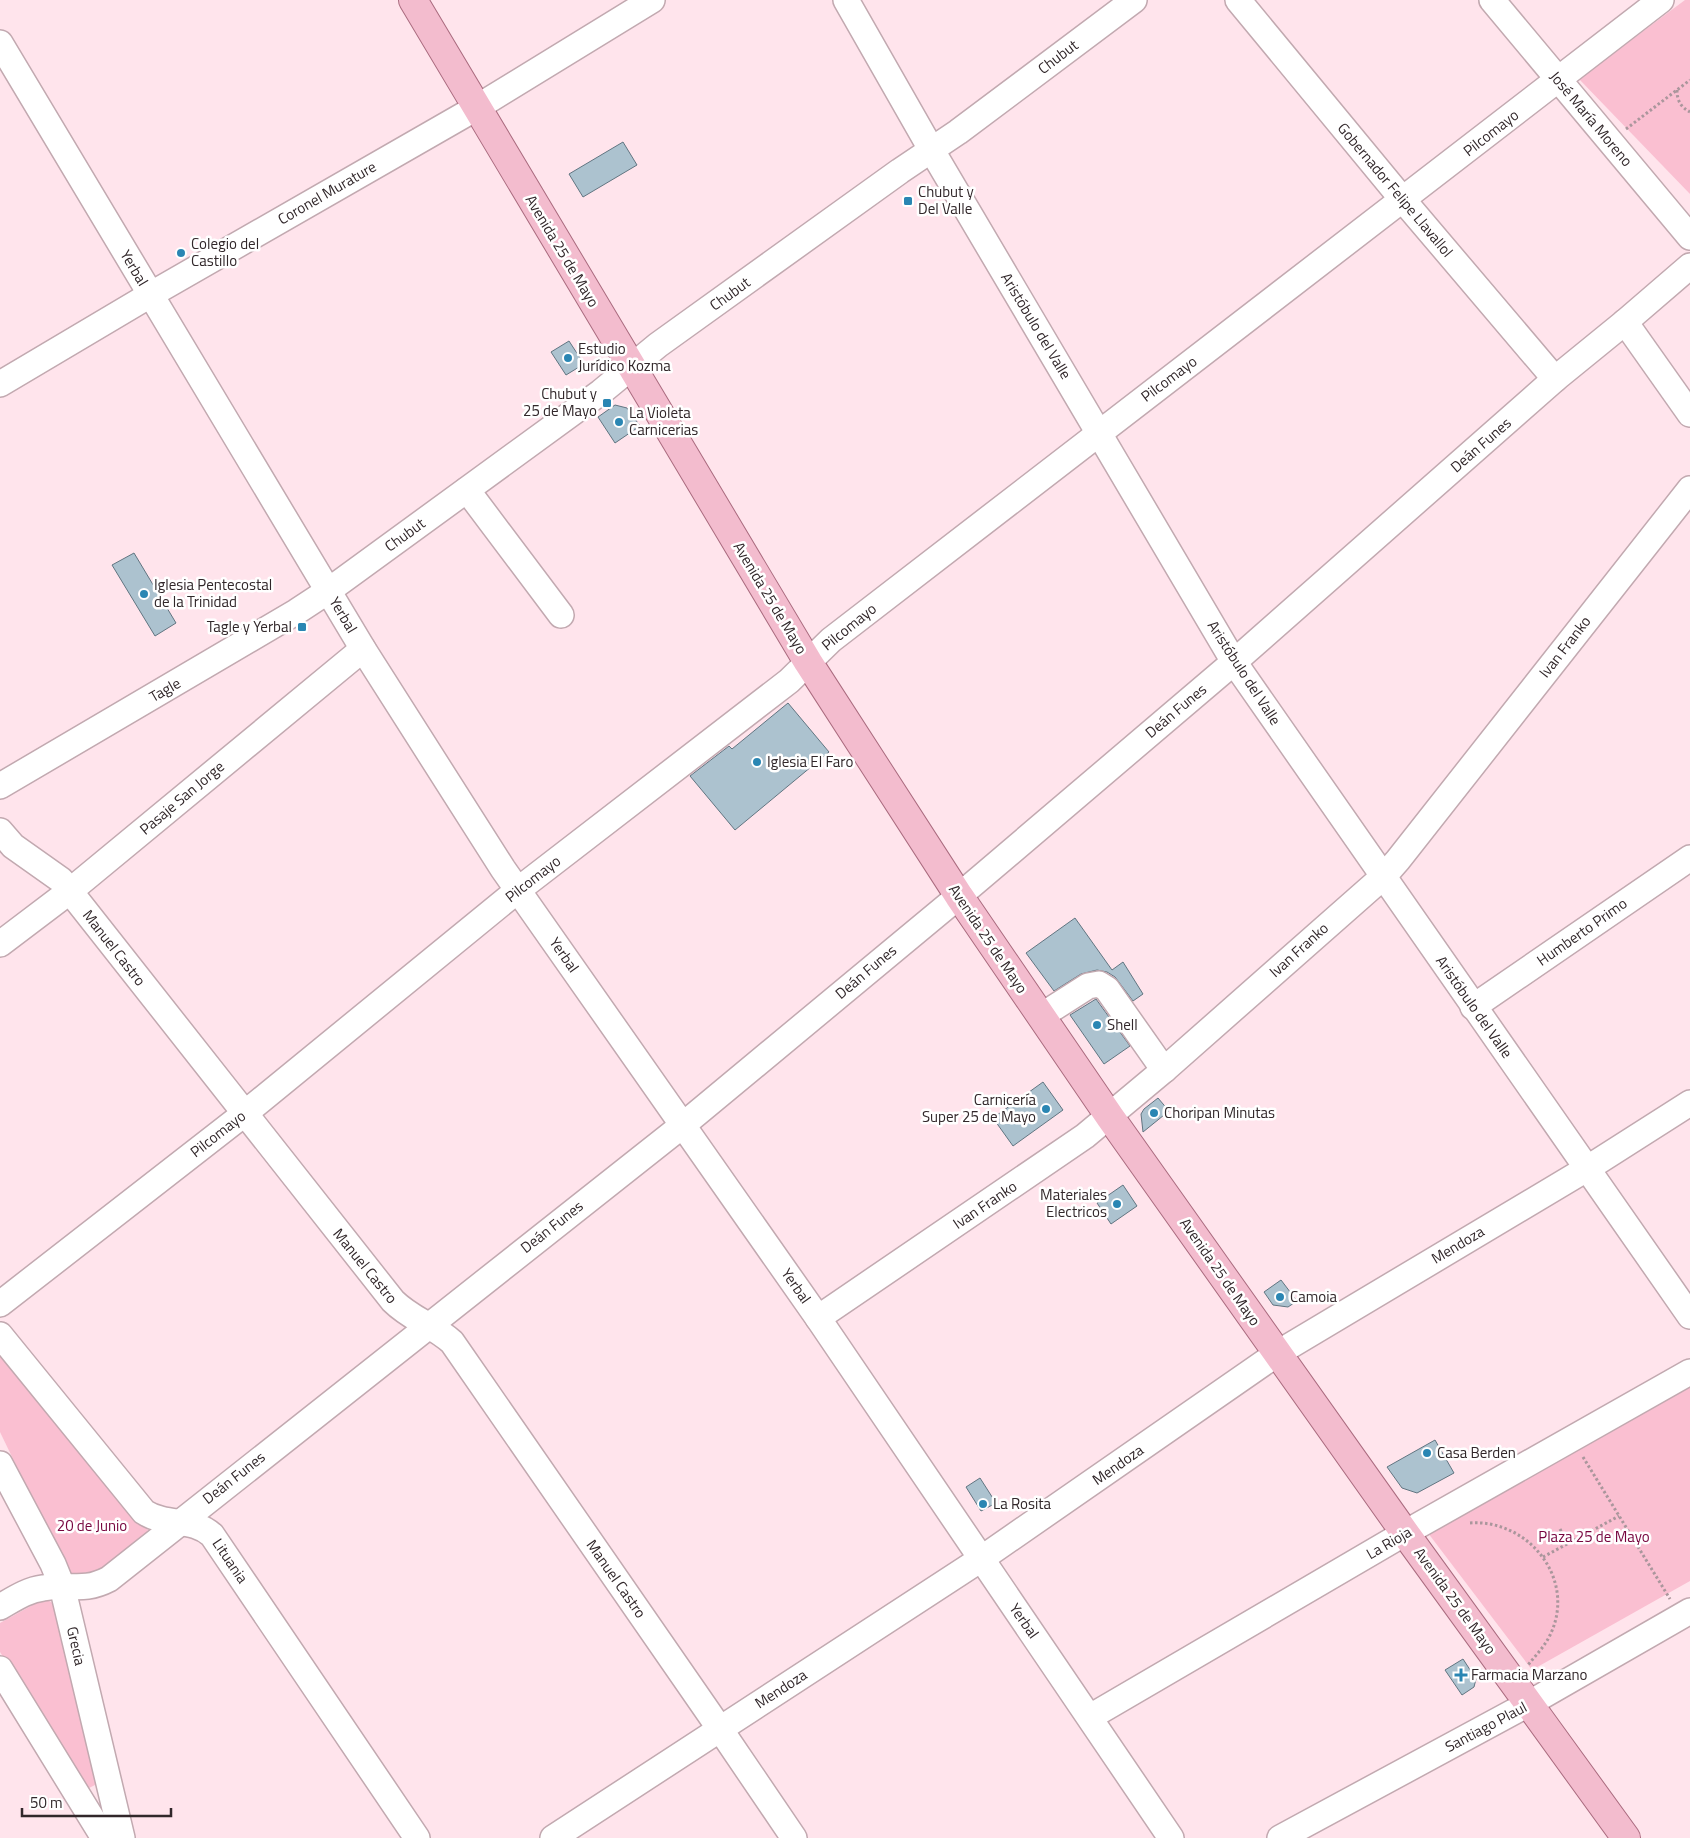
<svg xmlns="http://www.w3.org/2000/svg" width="1690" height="1838" viewBox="0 0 1690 1838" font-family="'Titillium Web',sans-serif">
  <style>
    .green { fill: #fabfd1 }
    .building { fill: #acc2cf; stroke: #617581 }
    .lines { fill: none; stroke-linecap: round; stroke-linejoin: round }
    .minor-casing { stroke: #c2a9b0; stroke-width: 28 }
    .major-casing { stroke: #aa6b7f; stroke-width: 30 }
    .path { stroke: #aa969c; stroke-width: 3; stroke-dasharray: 2.5 2.5; stroke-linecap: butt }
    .minor { stroke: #fff; stroke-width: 25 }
    .major { stroke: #f3bcce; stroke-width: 28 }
    .poi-dot { fill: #2a86b3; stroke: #fff; stroke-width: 2 }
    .labels { text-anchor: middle; stroke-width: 5; stroke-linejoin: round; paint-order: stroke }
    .street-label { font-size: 15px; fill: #31272a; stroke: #fff }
    .poi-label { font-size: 15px; fill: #31272a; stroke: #fff; text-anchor: start }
    .park-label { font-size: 15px; fill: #76043e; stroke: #fff }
  </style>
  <rect width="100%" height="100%" fill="#ffe4ec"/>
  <g class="green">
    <polygon points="1685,0 1690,0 1690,194 1579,79"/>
    <polygon points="0,1351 147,1525 148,1533 93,1577 69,1575 0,1432"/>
    <polygon points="1690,1384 1690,1581 1532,1670 1428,1533"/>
    <polygon points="46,1599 54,1604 97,1784 89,1788 84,1784 0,1652 0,1623 40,1601"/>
  </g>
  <g class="building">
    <polygon points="623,142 637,165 583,197 569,174"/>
    <polygon points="569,341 584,364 566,375 551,352"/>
    <polygon points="615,405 627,408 640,426 615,443 598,417"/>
    <polygon points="134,553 176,623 155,636 112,565"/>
    <polygon points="788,703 829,752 735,830 690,776 729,746 732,749"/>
    <polygon points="1075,918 1112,970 1123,962 1143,994 1133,1001 1115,977 1107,972 1097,970 1081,974 1054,991 1026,953"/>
    <polygon points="1096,999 1130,1046 1104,1064 1070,1015"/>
    <polygon points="1043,1082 1063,1110 1013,1146 993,1118"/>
    <polygon points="1158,1098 1169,1111 1143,1132 1141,1114 1144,1109"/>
    <polygon points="1123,1185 1137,1206 1111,1224 1097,1203"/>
    <polygon points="1281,1280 1297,1301 1288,1307 1273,1305 1264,1292"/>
    <polygon points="1435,1440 1454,1473 1417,1493 1402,1488 1387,1467"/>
    <polygon points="980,1478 996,1503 981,1511 966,1487"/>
    <polygon points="1463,1659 1476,1679 1474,1687 1462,1695 1445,1670"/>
  </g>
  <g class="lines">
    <defs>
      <g id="minor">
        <polyline points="846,0 931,149 1234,662 1690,1316"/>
        <polyline points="1238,0 1403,200 1555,379"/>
        <polyline points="1492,0 1690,237"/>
        <polyline points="0,43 363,649 503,869 818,1318 1171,1838"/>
        <polyline points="1625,322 1690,414"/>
        <polyline points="0,384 150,295 476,108 652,0"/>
        <polyline points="467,490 561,615"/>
        <polyline points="0,786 296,612 328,591 601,392 658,345 900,171 958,132 1134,0"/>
        <path d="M0,831l13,15 48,34 332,421c18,18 40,24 59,41l268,387 74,109"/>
        <polyline points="0,944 70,891 363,649"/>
        <polyline points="1473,1007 1690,858"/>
        <polyline points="1041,1016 1088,986 1099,984 1107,989 1164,1070"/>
        <polyline points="0,1304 244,1114 518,890 789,681 831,640 1661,0"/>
        <polyline points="818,1318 1085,1136 1164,1070 1384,876 1398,860 1690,489"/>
        <path d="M0,1335l144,177c24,15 48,5 68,23l205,303"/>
        <polyline points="0,1464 53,1564 62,1586 122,1838"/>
        <path d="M0,1607c14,-8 27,-17 43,-19 27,-5 39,5 66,-9l574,-454 276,-229 275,-234 321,-283 70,-57 65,-56"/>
        <polyline points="0,1669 104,1838"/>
        <polyline points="1090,1717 1405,1533 1690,1372"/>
        <polyline points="553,1838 981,1559 1278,1353 1588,1168 1690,1103"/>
        <polyline points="1280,1838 1530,1703 1690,1611"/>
      </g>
      <polyline id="major" points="413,0 808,662 959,896 1110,1117 1405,1533 1626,1838"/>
    </defs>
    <use href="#minor" class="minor-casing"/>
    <use href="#major" class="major-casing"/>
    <g class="path">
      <path d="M1677,90c0,11 4,17 13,22"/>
      <polyline points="1626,129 1690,80"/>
      <polyline points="1583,1457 1670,1599"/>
      <path d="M1470,1523c58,-4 106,55 81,110 -5,12 -15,22 -23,32"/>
      <polyline points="1560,1529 1568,1544"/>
      <polyline points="1543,1557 1619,1516"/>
    </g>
    <use href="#minor" class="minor"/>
    <use href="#major" class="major"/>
  </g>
  <g class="poi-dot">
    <rect x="903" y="196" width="10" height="10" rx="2.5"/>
    <circle cx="181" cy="253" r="5"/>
    <circle cx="568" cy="358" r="5"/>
    <rect x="602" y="398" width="10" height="10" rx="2.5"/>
    <circle cx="619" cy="422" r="5"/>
    <circle cx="144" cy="594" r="5"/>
    <rect x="297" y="622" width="10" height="10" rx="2.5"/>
    <circle cx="757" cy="762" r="5"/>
    <circle cx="1097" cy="1025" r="5"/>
    <circle cx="1046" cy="1109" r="5"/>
    <circle cx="1154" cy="1113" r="5"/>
    <circle cx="1117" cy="1204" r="5"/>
    <circle cx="1280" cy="1297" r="5"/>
    <circle cx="1427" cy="1453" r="5"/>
    <circle cx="983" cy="1504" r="5"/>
    <path d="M1458.5 1667.5h5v5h5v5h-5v5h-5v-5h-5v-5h5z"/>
  </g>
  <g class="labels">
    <g class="street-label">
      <text transform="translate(1058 57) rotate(-37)" y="5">Chubut</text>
      <text transform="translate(1591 119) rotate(50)" y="5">José María Moreno</text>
      <text transform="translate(1491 133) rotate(-38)" y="5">Pilcomayo</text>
      <text transform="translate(1395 190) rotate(50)" y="5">Gobernador Felipe Llavallol</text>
      <text transform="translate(327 193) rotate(-30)" y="5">Coronel Murature</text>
      <text transform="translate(562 251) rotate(59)" y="5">Avenida 25 de Mayo</text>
      <text transform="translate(134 268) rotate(59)" y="5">Yerbal</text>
      <text transform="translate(730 294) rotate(-36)" y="5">Chubut</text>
      <text transform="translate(1036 326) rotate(59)" y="5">Aristóbulo del Valle</text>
      <text transform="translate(1169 379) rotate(-37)" y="5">Pilcomayo</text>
      <text transform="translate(1481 445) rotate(-41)" y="5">Deán Funes</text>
      <text transform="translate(405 535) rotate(-36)" y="5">Chubut</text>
      <text transform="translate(770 598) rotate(59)" y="5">Avenida 25 de Mayo</text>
      <text transform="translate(343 615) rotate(59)" y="5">Yerbal</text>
      <text transform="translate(849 627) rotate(-39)" y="5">Pilcomayo</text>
      <text transform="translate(1565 647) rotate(-52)" y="5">Ivan Franko</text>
      <text transform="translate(1244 673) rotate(57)" y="5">Aristóbulo del Valle</text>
      <text transform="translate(165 690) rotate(-30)" y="5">Tagle</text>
      <text transform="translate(1176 711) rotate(-40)" y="5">Deán Funes</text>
      <text transform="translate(182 798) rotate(-40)" y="5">Pasaje San Jorge</text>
      <text transform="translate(533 879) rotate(-38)" y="5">Pilcomayo</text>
      <text transform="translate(1582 932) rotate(-35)" y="5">Humberto Primo</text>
      <text transform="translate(988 939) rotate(56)" y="5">Avenida 25 de Mayo</text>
      <text transform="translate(114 948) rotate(52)" y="5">Manuel Castro</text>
      <text transform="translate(1299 950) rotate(-42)" y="5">Ivan Franko</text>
      <text transform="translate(564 955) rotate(55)" y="5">Yerbal</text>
      <text transform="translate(866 972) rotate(-40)" y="5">Deán Funes</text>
      <text transform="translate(1474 1007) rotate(55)" y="5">Aristóbulo del Valle</text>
      <text transform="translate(218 1134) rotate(-38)" y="5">Pilcomayo</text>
      <text transform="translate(985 1205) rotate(-34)" y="5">Ivan Franko</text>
      <text transform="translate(552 1227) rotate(-38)" y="5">Deán Funes</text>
      <text transform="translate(1458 1245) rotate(-31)" y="5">Mendoza</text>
      <text transform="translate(365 1266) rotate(51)" y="5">Manuel Castro</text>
      <text transform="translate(1220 1272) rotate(55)" y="5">Avenida 25 de Mayo</text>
      <text transform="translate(796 1286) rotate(55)" y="5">Yerbal</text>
      <text transform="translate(1118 1465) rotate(-35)" y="5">Mendoza</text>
      <text transform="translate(234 1478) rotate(-38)" y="5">Deán Funes</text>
      <text transform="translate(1389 1543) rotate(-30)" y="5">La Rioja</text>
      <text transform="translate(230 1561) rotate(56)" y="5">Lituania</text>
      <text transform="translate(616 1579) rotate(55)" y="5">Manuel Castro</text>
      <text transform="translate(1455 1601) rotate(54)" y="5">Avenida 25 de Mayo</text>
      <text transform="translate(1024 1621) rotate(55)" y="5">Yerbal</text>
      <text transform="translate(76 1646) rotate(77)" y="5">Grecia</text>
      <text transform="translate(781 1689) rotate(-33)" y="5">Mendoza</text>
      <text transform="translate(1486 1727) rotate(-28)" y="5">Santiago Plaul</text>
    </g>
    <g class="poi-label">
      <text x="918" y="197">Chubut y<tspan x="918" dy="17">Del Valle</tspan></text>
      <text x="191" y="249">Colegio del<tspan x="191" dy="17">Castillo</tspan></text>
      <text x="578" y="354">Estudio<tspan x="578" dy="17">Jurídico Kozma</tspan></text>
      <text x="597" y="399" text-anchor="end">Chubut y<tspan x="597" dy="17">25 de Mayo</tspan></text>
      <text x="629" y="418">La Violeta<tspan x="629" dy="17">Carnicerias</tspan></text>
      <text x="154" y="590">Iglesia Pentecostal<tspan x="154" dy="17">de la Trinidad</tspan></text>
      <text x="292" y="632" text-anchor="end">Tagle y Yerbal</text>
      <text x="767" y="767">Iglesia El Faro</text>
      <text x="1107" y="1030">Shell</text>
      <text x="1036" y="1105" text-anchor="end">Carnicería<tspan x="1036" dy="17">Super 25 de Mayo</tspan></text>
      <text x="1164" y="1118">Choripan Minutas</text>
      <text x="1107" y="1200" text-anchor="end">Materiales<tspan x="1107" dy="17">Electricos</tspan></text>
      <text x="1290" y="1302">Camoia</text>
      <text x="1437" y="1458">Casa Berden</text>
      <text x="993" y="1509">La Rosita</text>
      <text x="1471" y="1680">Farmacia Marzano</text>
    </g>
    <g class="park-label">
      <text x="92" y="1531">20 de Junio</text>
      <text x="1594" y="1542">Plaza 25 de Mayo</text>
    </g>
  </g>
  <path d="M22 1808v8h149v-8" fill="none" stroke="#31272a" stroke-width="2.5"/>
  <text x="30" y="1808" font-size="15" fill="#31272a" stroke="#ffffff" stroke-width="4" paint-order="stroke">50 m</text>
</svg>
